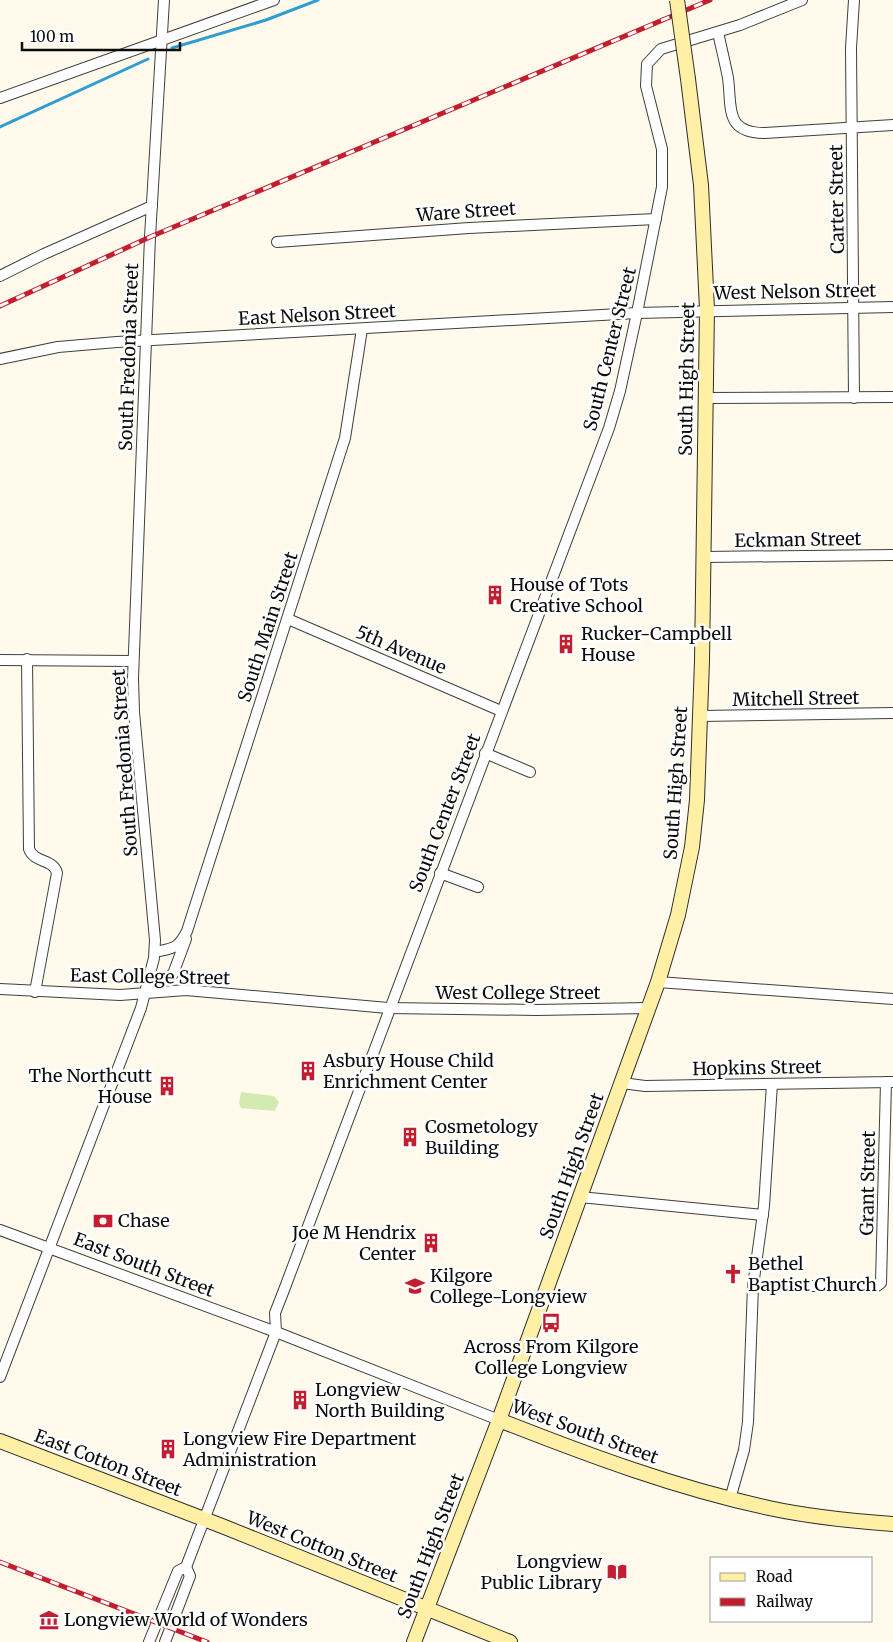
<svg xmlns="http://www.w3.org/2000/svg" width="893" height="1642" viewBox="0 0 893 1642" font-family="Merriweather,serif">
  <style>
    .green { fill: #d3ebb3 }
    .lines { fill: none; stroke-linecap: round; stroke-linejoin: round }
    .stream { stroke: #309cd4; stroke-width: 3 }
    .street-casing { stroke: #3f3f3f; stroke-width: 12 }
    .secondary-casing { stroke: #2e2e2e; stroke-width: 16 }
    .street { stroke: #fff; stroke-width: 10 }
    .secondary { stroke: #fff0a6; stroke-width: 14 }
    .rail-casing { stroke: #c31d2f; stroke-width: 5 }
    .rail { stroke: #fff; stroke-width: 3; stroke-dasharray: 9; stroke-linecap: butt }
    .secondary-bridge-casing { stroke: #2e2e2e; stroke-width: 16; stroke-linecap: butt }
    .secondary-bridge { stroke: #fff0a6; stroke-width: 14 }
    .labels { text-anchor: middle; stroke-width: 5; stroke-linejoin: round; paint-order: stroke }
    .street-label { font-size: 18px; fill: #0c0c0c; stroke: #fff }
    .poi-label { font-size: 18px; fill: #0c0c0c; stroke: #fff; text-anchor: start }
  </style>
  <rect width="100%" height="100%" fill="#fffaeb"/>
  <polygon class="green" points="241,1092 274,1096 279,1102 275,1111 241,1108 239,1103"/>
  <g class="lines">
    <g class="stream">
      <polyline points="172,48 266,20 318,0"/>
      <polyline points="0,127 148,59"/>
    </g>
    <defs>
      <g id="street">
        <polyline points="854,0 851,48 854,398"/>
        <path d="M718,32c3,15 7,30 10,46 4,29 -4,55 37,55l128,-8"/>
        <polyline points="0,98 274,0"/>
        <polyline points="277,242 469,228 656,219"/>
        <polyline points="0,276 44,254 152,206"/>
        <polyline points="0,359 58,347 117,342 637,313 893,307"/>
        <polyline points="706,398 893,397"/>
        <polyline points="704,557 893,555"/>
        <polyline points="288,619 501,711"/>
        <path d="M27,659l2,190c5,14 25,10 28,24l-22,119"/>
        <polyline points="0,660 133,661"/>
        <polyline points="700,716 893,713"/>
        <polyline points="485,753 530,772"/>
        <polyline points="440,873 478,887"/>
        <path d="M155,952c19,-4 23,-3 32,-21l158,-493 17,-109"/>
        <polyline points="658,982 893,999"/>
        <polyline points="0,989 120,995 186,990 388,1008 537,1010 648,1008"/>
        <polyline points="148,991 173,974 186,939"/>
        <polyline points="622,1083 645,1086 893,1082"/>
        <polyline points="580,1197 763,1215"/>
        <polyline points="0,1230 276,1332 499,1420"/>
        <polyline points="753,1286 877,1286 881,1283 886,1082"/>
        <polyline points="0,1377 141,1008 154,958 155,940 134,712 133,678 150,237 164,0"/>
        <polyline points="730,1499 744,1450 748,1422 753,1286 764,1206 772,1084"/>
        <polyline points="149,1642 178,1571 186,1567 276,1332 275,1313 284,1290 609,428 620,391 637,313 662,187 662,149 646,86 647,64 661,49 740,25 802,0"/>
        <polyline points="165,1642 190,1576 186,1567"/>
      </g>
      <g id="secondary">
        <path d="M499,1420c89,35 177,68 270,88 41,9 83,13 124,16"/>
        <polyline points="0,1441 222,1526 510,1642"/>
        <polyline points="414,1642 499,1420 658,982 678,915 692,847 697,800 702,661 707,309 701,185 688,79"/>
      </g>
    </defs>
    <use href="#street" class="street-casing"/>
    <use href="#secondary" class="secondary-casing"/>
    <use href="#street" class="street"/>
    <use href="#secondary" class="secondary"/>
    <defs>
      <g id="rail">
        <polyline points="0,306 150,237 710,0"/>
        <polyline points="0,1562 207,1642"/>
      </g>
    </defs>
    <use href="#rail" class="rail-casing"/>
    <use href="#rail" class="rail"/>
    <defs>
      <polyline id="secondary-bridge" points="677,0 688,79"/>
    </defs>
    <use href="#secondary-bridge" class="secondary-bridge-casing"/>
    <use href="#secondary-bridge" class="secondary-bridge"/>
  </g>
  <defs>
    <symbol id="building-bare" viewBox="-9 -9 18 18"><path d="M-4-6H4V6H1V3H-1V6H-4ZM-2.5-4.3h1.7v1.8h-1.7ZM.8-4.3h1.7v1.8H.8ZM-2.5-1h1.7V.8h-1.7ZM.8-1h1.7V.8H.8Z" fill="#c31d2f" stroke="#fff" stroke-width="2.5" paint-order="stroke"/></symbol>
    <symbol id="bank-bare" viewBox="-9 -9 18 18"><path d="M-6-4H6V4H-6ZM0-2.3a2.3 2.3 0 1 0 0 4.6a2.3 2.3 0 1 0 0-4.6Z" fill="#c31d2f" stroke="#fff" stroke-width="2.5" paint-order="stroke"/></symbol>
    <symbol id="church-bare" viewBox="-9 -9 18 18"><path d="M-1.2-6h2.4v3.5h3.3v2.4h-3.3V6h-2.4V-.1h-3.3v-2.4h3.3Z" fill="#c31d2f" stroke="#fff" stroke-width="2.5" paint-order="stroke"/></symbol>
    <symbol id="university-bare" viewBox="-9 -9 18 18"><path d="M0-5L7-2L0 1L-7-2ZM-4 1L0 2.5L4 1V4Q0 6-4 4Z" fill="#c31d2f" stroke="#fff" stroke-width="2.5" paint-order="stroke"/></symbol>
    <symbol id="bus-bare" viewBox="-9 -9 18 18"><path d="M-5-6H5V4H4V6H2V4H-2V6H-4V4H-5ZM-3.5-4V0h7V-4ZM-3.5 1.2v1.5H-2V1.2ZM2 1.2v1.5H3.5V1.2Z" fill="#c31d2f" stroke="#fff" stroke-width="2.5" paint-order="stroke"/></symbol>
    <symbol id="library-bare" viewBox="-9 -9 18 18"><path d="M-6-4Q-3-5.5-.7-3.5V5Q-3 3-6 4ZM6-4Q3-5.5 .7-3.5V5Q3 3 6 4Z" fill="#c31d2f" stroke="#fff" stroke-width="2.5" paint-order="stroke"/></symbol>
    <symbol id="museum-bare" viewBox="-9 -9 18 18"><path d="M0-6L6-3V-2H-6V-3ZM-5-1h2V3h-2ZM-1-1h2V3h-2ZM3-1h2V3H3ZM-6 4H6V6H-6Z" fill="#c31d2f" stroke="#fff" stroke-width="2.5" paint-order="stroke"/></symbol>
  </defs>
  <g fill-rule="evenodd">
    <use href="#building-bare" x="481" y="581" width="28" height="28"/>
    <use href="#building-bare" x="552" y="630" width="28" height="28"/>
    <use href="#building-bare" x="294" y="1057" width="28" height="28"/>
    <use href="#building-bare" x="153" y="1072" width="28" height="28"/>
    <use href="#building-bare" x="396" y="1123" width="28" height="28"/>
    <use href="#bank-bare" x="89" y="1207" width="28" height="28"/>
    <use href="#building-bare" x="417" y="1229" width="28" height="28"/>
    <use href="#church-bare" x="719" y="1260" width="28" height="28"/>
    <use href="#university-bare" x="401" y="1272" width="28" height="28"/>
    <use href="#bus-bare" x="537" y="1309" width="28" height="28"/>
    <use href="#building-bare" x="286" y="1386" width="28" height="28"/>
    <use href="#building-bare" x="154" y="1435" width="28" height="28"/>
    <use href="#library-bare" x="603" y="1558" width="28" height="28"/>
    <use href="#museum-bare" x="35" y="1606" width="28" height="28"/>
  </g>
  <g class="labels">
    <g class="street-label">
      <text transform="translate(837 199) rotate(-91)" y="6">Carter Street</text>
      <text transform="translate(466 212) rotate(-4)" y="6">Ware Street</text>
      <text transform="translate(795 292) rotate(-1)" y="6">West Nelson Street</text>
      <text transform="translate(317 315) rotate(-3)" y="6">East Nelson Street</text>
      <text transform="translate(610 349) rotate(-76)" y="6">South Center Street</text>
      <text transform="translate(129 357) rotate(-88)" y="6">South Fredonia Street</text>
      <text transform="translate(687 379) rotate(-89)" y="6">South High Street</text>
      <text transform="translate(798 540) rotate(-1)" y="6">Eckman Street</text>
      <text transform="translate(268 627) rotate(-72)" y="6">South Main Street</text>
      <text transform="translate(401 650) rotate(23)" y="6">5th Avenue</text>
      <text transform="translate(796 699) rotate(-1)" y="6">Mitchell Street</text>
      <text transform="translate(125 763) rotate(-94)" y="6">South Fredonia Street</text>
      <text transform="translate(676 783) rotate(-86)" y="6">South High Street</text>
      <text transform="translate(445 813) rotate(-69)" y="6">South Center Street</text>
      <text transform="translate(150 977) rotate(1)" y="6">East College Street</text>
      <text x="518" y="999">West College Street</text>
      <text transform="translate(757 1068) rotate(-1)" y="6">Hopkins Street</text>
      <text transform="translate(572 1166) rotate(-70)" y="6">South High Street</text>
      <text transform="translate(868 1183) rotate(-89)" y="6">Grant Street</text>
      <text transform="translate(144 1265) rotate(21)" y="6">East South Street</text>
      <text transform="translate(585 1432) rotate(20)" y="6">West South Street</text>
      <text transform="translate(108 1463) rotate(21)" y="6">East Cotton Street</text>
      <text transform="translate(431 1546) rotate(-69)" y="6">South High Street</text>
      <text transform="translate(322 1547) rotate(22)" y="6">West Cotton Street</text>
    </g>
    <g class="poi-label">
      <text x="510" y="591">House of Tots<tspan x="510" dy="21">Creative School</tspan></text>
      <text x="581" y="640">Rucker-Campbell<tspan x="581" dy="21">House</tspan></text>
      <text x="323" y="1067">Asbury House Child<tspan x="323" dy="21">Enrichment Center</tspan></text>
      <text x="152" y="1082" text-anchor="end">The Northcutt<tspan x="152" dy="21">House</tspan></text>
      <text x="425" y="1133">Cosmetology<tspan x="425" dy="21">Building</tspan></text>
      <text x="118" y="1227">Chase</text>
      <text x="416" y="1239" text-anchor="end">Joe M Hendrix<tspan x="416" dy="21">Center</tspan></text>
      <text x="748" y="1270">Bethel<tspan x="748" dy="21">Baptist Church</tspan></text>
      <text x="430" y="1282">Kilgore<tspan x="430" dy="21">College-Longview</tspan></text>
      <text x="551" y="1353" text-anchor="middle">Across From Kilgore<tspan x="551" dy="21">College Longview</tspan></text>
      <text x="315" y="1396">Longview<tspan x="315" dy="21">North Building</tspan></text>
      <text x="183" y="1445">Longview Fire Department<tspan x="183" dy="21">Administration</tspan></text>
      <text x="602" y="1568" text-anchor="end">Longview<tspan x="602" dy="21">Public Library</tspan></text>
      <text x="64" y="1626">Longview World of Wonders</text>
    </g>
  </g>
  <rect x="710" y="1557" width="162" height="65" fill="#ffffff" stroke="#9e9e9e"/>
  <rect x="720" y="1573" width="25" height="8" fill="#fff0a6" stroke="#9e9e9e"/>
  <text x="756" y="1582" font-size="15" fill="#0c0c0c">Road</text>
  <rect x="720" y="1598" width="25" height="8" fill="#c31d2f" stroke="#9e9e9e"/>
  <text x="756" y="1607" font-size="15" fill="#0c0c0c">Railway</text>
  <path d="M22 42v8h158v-8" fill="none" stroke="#0c0c0c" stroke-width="2.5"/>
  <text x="30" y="42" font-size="15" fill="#0c0c0c" stroke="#ffffff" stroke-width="4" paint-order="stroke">100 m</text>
</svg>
